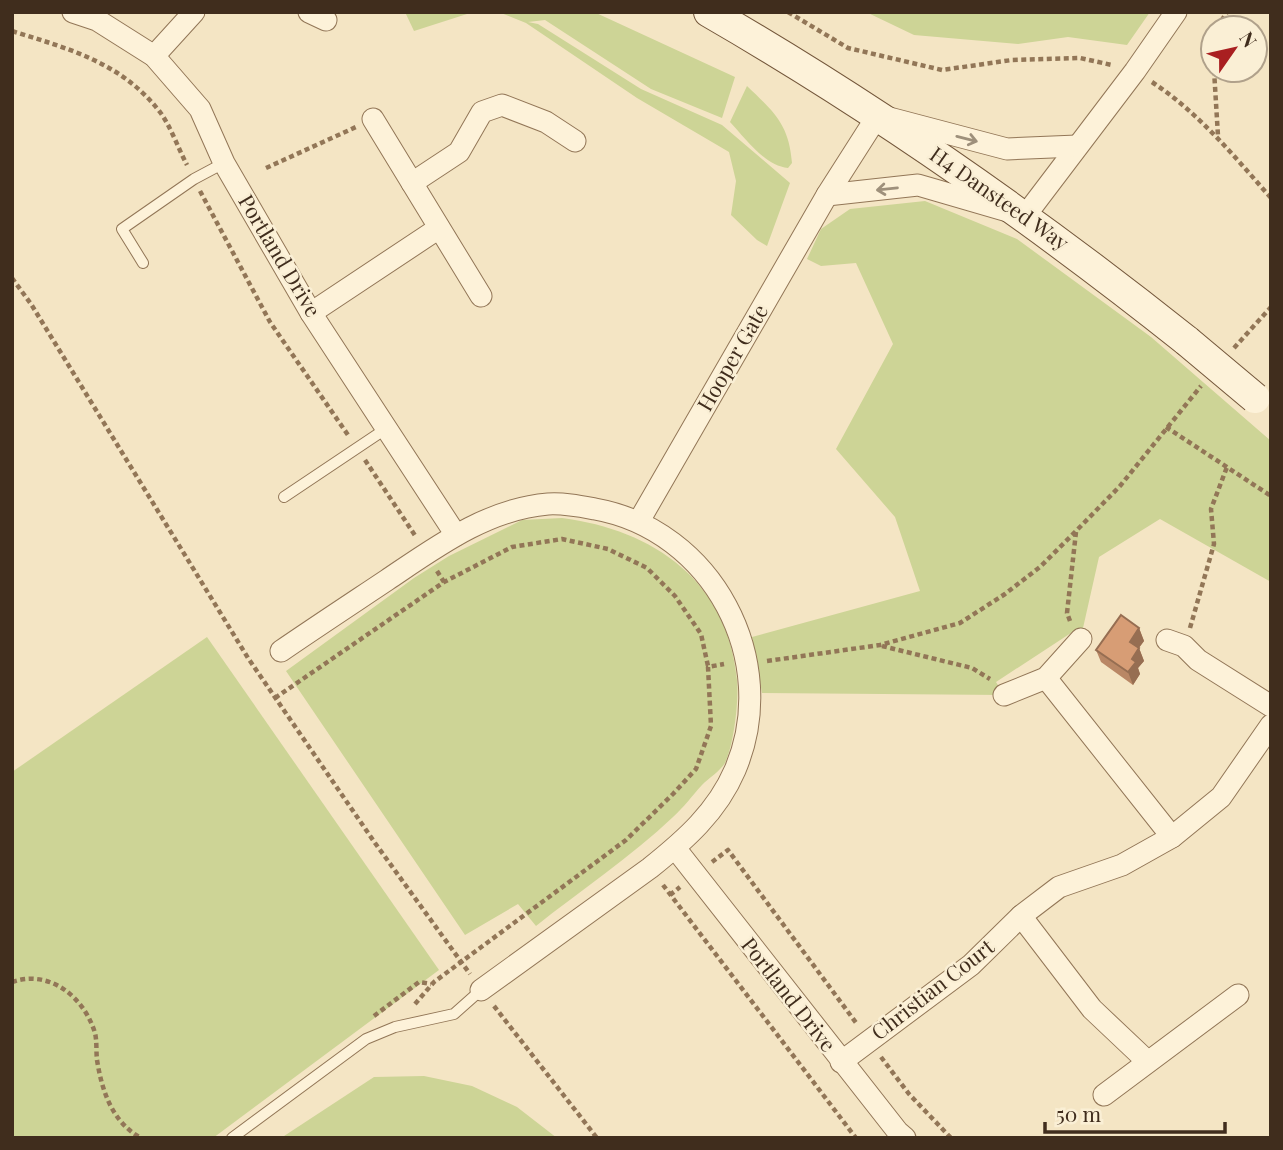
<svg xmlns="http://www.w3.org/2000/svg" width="1283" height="1150" viewBox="0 0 1283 1150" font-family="'Playfair Display',serif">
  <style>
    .green { fill: #cdd496 }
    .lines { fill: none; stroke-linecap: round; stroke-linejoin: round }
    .lane-casing { stroke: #927657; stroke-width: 12 }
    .street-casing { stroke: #927657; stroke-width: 23 }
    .secondary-casing { stroke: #73563a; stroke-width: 32 }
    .path { stroke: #927657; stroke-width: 4.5; stroke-dasharray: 5 3.5; stroke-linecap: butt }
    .lane { stroke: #fdf2d9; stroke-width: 10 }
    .street { stroke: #fdf2d9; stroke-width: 21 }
    .secondary { stroke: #fdf2d9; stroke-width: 30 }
    .secondary-bridge-casing { stroke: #73563a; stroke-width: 32; stroke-linecap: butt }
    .secondary-bridge { stroke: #fdf2d9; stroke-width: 30 }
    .wall { fill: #b98765 }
    .shaded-wall { fill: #966e52 }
    .building { fill: #d79d75; stroke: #966e52; stroke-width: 2 }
    .oneway { stroke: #9e907b }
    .labels { text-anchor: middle; stroke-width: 5; stroke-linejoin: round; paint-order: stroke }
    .street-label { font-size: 21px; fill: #402d1d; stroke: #faefd5 }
  </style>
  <rect width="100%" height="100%" fill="#f4e5c4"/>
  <g class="green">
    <polygon points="405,12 594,12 735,77 722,118 651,89 545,20 528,22 538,24 641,89 722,125 790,183 767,246 757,240 731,215 736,181 729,152 637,98 526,23 501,13 467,14 414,31"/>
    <polygon points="866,12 1150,12 1127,45 1068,37 1018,44 914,35"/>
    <path d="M747,86c27,26 42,38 45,77l-4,5c-23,-2 -43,-30 -58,-46z"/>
    <polygon points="925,201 1017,239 1151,337 1271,441 1271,582 1160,519 1099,557 1083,628 1077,629 996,682 1004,695 762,693 752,637 920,591 895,517 836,449 893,344 856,263 821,266 807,259 821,229 850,209"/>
    <path d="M562,518c92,12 166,63 175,162 2,20 -3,64 -12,83 -5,8 -16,15 -23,22 -10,11 -18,22 -29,32 -42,40 -92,73 -137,109l-18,-22 -53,31 -179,-264 128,-93 35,-22 73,-36z"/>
    <polygon points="207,637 439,970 213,1138 12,1138 12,772"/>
    <polygon points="424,1076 472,1086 517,1107 557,1138 281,1138 374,1077"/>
  </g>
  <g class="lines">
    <defs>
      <g id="lane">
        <polyline points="143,263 122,229 194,179 224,163"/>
        <polyline points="284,497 387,428"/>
        <polyline points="232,1138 366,1039 395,1027 454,1014 481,990"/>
      </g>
      <g id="street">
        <polyline points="73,12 97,20 154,56 200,109 224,163 311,313 456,535"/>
        <polyline points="309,12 326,20"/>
        <polyline points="154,56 194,12"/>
        <polyline points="373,119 481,296"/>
        <polyline points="412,183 459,152 482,112 502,105 546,122 575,141"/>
        <polyline points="827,195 918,185 1025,216 1135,71 1176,12"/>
        <polyline points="311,313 439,228"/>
        <polyline points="639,521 827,195 878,115 1007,149 1077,146"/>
        <polyline points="1167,640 1184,646 1198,660 1271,706"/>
        <path d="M281,651c35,-24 70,-47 106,-71 49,-33 100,-71 161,-76 16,-1 31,2 47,5 117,21 187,151 140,261 -18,42 -50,70 -85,98l-169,122"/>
        <polyline points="1046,678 1172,837"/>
        <polyline points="1004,695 1046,678 1081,639"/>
        <polyline points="675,848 898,1132 905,1138"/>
        <polyline points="1021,916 1092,1009 1147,1061"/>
        <polyline points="841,1062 971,965 1021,916 1059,887 1122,865 1172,837 1221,797 1271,725"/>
        <polyline points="1104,1095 1238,995"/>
      </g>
      <path id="secondary" d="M709,12c168,97 326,208 478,329"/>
    </defs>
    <use href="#lane" class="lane-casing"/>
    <use href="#street" class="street-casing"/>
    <use href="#secondary" class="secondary-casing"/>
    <g class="path">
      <polyline points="788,12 848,48 942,70 1012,60 1080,58 1112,65"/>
      <polyline points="1217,28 1227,12"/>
      <path d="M12,31c57,18 109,31 148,81 11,15 18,36 27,53"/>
      <polyline points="1213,35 1213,49"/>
      <polyline points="1214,70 1218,136"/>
      <path d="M1152,82c47,31 82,74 119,116"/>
      <polyline points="266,168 356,127"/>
      <polyline points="200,191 270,322 348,435"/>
      <polyline points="12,278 31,304 248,658 375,843 470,974"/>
      <polyline points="1234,348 1271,307"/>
      <polyline points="1166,427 1271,496"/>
      <polyline points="365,460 416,537"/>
      <polyline points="437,571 444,582"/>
      <polyline points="1070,621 1067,613 1076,532"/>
      <polyline points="1190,628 1214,544 1211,509 1227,467"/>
      <polyline points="882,646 972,668 990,679"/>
      <polyline points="767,661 880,645 960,623 1005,594 1040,567 1076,531 1120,486 1201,386"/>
      <polyline points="275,698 444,582 512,547 562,539 608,549 647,568 675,596 701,634 708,666"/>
      <polyline points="712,862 728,850 857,1024"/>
      <polyline points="663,885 856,1138"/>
      <polyline points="670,895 680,887"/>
      <path d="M12,982c38,-13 72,15 83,51 2,8 1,18 2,27 5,31 15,62 44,78"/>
      <polyline points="415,1004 434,982 626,840 673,794 696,769 711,726 708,667 724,664"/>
      <polyline points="494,1006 597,1138"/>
      <polyline points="374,1016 419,982 431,984"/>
      <polyline points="881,1057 909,1094 951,1138"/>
    </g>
    <use href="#lane" class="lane"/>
    <use href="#street" class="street"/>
    <use href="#secondary" class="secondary"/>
    <defs>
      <polyline id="secondary-bridge" points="1187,341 1255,398"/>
    </defs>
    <use href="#secondary-bridge" class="secondary-bridge-casing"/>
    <use href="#secondary-bridge" class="secondary-bridge"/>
  </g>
  <polygon class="wall" points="1139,628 1144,641 1139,648 1144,661 1138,668 1140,674 1133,685 1101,662 1096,650"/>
  <g class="shaded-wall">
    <polygon points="1139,628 1144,641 1134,654 1130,642"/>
    <polygon points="1139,648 1144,661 1138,668 1140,674 1133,685 1128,672 1132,659"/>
  </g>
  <polygon class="building" points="1121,615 1139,628 1130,642 1139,648 1132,659 1136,662 1128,672 1096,650"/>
  <defs><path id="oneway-shaft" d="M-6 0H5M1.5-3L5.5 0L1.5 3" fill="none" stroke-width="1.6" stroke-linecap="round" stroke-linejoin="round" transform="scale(1.75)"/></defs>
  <g class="oneway">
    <use href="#oneway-shaft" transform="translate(967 139) rotate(14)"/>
    <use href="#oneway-shaft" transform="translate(887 189) rotate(174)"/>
  </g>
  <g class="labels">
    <g class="street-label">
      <text transform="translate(999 199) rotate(35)" y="7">H4 Dansteed Way</text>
      <text transform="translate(279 256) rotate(59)" y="7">Portland Drive</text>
      <text transform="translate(733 358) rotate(-60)" y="7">Hooper Gate</text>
      <text transform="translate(933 990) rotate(-38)" y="7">Christian Court</text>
      <text transform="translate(788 995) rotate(52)" y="7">Portland Drive</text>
    </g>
  </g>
  <rect width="1283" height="1150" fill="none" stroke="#402d1d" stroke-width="28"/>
  <g transform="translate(1234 49) rotate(56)"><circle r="33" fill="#faefd5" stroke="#b0a18b" stroke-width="2"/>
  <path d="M0-5L12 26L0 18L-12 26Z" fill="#a91f21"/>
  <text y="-10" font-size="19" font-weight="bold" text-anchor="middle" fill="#402d1d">N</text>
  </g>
  <path d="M1045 1122v10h180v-10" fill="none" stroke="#402d1d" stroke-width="3.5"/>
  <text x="1056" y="1122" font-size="21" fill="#402d1d" stroke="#faefd5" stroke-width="5" paint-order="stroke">50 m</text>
</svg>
